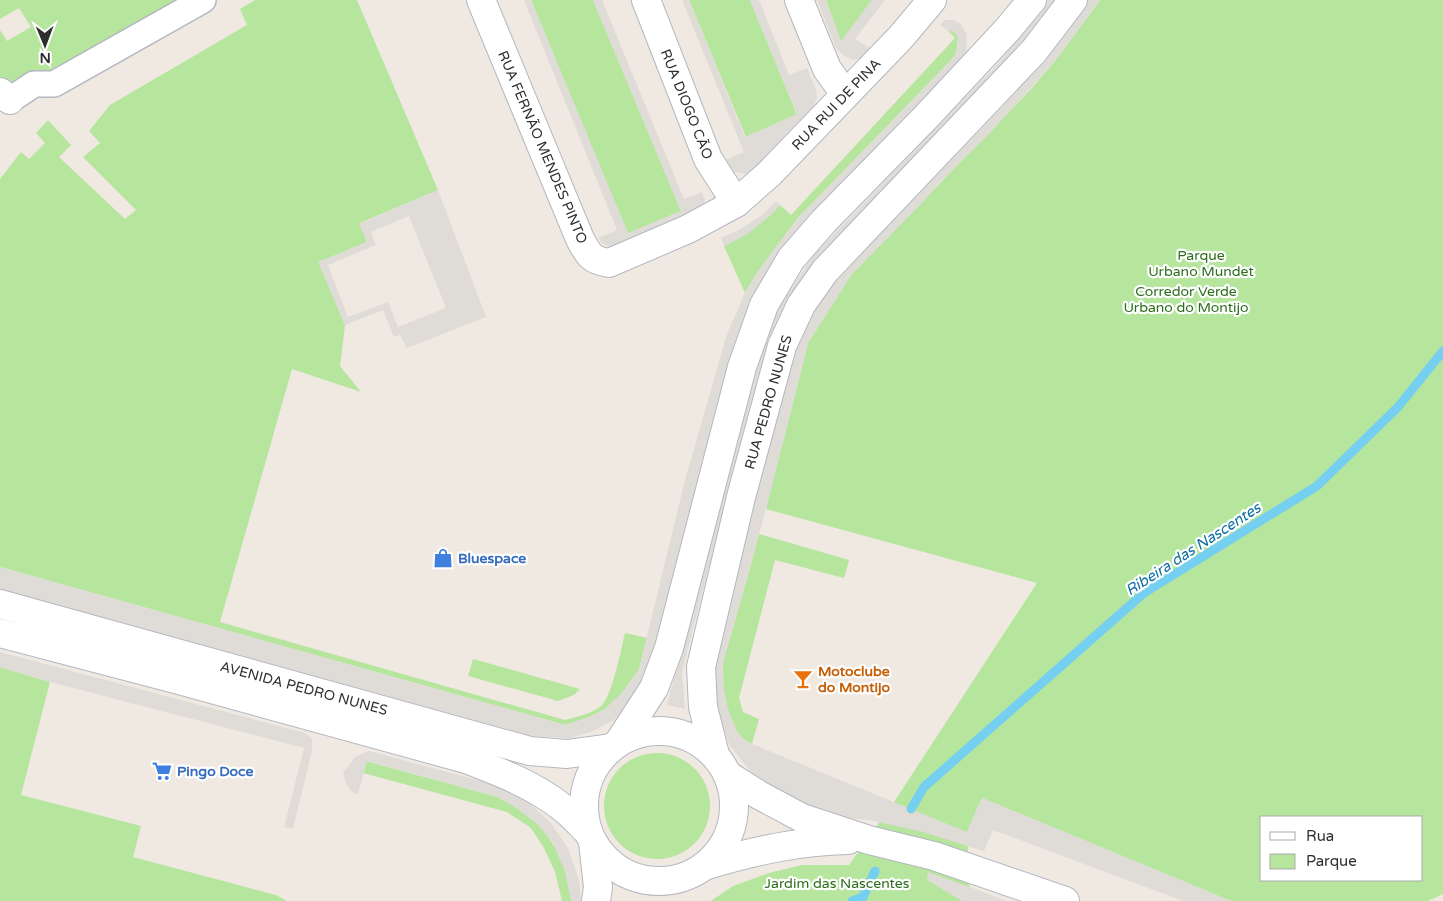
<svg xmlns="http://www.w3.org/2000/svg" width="1443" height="901" viewBox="0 0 1443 901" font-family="'Varela Round',sans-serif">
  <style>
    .green { fill: #b6e59e; fill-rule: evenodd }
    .plaza { fill: #dfdcd8; fill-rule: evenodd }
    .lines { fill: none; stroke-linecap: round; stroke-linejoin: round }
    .stream { stroke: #75cff0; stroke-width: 9 }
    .pedestrian-casing { stroke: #b4b7c1; stroke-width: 28 }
    .minor-casing { stroke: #b4b7c1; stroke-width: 30 }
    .tertiary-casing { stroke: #b4b7c1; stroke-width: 30 }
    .secondary-casing { stroke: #b4b7c1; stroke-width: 30 }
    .pedestrian { stroke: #fff; stroke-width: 25 }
    .minor { stroke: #fff; stroke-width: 28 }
    .tertiary { stroke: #fff; stroke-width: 28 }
    .secondary { stroke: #fff; stroke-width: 28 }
    .labels { text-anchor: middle; stroke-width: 4.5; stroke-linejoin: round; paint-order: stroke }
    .street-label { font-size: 14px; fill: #2e2e2e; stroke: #fff }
    .park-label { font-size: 14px; fill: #2c6e1b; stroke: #fff }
    .shop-label { font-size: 14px; font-weight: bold; fill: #366cbe; stroke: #fff; text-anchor: start }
    .food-label { font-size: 14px; font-weight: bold; fill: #c56008; stroke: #fff; text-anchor: start }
    .water-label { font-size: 15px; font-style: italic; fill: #0d6fa3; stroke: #fff }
  </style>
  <rect width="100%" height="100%" fill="#efe9e1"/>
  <g class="green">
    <polygon points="0,0 187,0 12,92 0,83 0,30 7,41 31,27 19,8 0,19"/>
    <path d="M255,0h102l81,190 -78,33 7,19 -48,20 26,63 -5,41 21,26 -69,-23 -72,253 345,98c11,-3 26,-6 36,-14 11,-9 20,-57 24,-73l22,5 -8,31 -17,24 -18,17 -17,8 -22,7 -565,-158v-388l21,-27 8,7 16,-16 -9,-10 12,-13 23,25 -12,12 66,62 11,-9 -53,-53 17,-14 -11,-12 21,-26 137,-80 -7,-16z"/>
    <polygon points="531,0 593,0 681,211 628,234"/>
    <polygon points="689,0 750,0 797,115 746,137"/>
    <polygon points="826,0 872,0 841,42"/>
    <path d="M1100,0h343v894l-15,7h-197l-249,-103 -15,34 3,69h-259l22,-15 36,-13 33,-8h47l45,-63 143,-219 -271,-74 42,-166 43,-68 180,-186 24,-28zM1262,817h160v63h-160z"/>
    <path d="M948,31h5l5,6 -1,11 -2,8 -158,163 -39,52 -13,22 -21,-47c20,-10 41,-24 56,-41l11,10 164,-177z"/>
    <path d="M759,534l90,26 -5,18 -69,-18 -36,138 4,14 16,7 -7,25c-24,-9 -31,-56 -29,-79 1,-13 8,-28 11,-41 9,-30 17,-60 25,-90z"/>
    <polygon points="473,659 580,689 574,695 558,701 468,676"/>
    <polygon points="0,667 50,682 21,795 141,826 133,857 276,895 287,901 0,901"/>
    <circle cx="657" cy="806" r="53"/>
    <path d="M366,761l132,36c13,8 28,15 39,26 19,20 33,51 34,78h-9l-7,-29 -11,-24 -13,-20 -24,-16 -144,-39z"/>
  </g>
  <g class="plaza">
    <polygon points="524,0 531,0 628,233 681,211 593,0 602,0 684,199 702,192 705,200 701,210 612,247 603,244 598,238 617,230"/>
    <polygon points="682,0 689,0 745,137 797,114 750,0 759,0 789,75 807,68 816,90 817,97 813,109 758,168 745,174 734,172 725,160 744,152"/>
    <polygon points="817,0 826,0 841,41 872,0 885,0 855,39 872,49 863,58 853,60 844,56 836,48"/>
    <polygon points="1048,0 1055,0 1009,60 821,255 809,272 774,332 755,388 682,672 685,709 667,705 749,388 767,331 779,307 812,257 994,68 1027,29"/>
    <polygon points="1087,0 1100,0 1055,61 990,133 937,185 924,201 851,275 808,343 766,509 723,664 724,690 728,709 737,731 745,741 967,832 982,798 1231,901 1183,901 993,830 984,851 923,832 869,820 827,816 756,778 730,746 715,709 711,664 717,637 796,345 823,296 851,258 1047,56"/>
    <polygon points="945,20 953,20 961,24 967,35 966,50 963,63 754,301 738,334 648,671 626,709 612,721 591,732 570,738 533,736 0,590 0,567 565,725 587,718 604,710 622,693 639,669 685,480 727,334 745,293 758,271 797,219 955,56 957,48 958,37 953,31 948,31 940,25"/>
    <path d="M438,190l48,127 -79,31 -7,-13 -6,2 -11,-27 -38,15 -27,-63 49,-20 -8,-18zM409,216l37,92 -48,19 -10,-25 -40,15 -20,-52 48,-20 -5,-13z"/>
    <polygon points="776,201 780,205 771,215 746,235 724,246 721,238 737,231 762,215"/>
    <polygon points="0,652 305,733 312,739 312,751 293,829 284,827 304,748 50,682 0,667"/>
    <polygon points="369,751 500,786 527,801 551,823 568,848 579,880 581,901 571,901 565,871 552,841 536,823 515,807 498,797 367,761 358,794 352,792 346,784 343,773 355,757"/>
    <polygon points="928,872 978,890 1006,901 962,901 927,880"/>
  </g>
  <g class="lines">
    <g class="stream">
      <polyline points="911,809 924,787 1144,593 1317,486 1398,407 1443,351"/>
      <polyline points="852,901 863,897 875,871"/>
    </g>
    <defs>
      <polyline id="pedestrian" points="10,100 34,84 54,84 203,0"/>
      <g id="minor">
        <path d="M481,0l99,239c9,16 10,21 29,24l79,-34 48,-26 33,-29 132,-137 31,-37"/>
        <polyline points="646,0 708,159 736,203"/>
        <polyline points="799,0 827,69 845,94"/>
        <polyline points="0,92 10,100"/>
        <polyline points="729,776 759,795 802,818 869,840 934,856 1065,901"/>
        <path d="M707,865c47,-14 91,-24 141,-25"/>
      </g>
      <g id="tertiary">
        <polyline points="0,604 530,751 567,754 611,748"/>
        <path d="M0,633l179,47 287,79c34,13 68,26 97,49 9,7 17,16 25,24"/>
      </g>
      <g id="secondary">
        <circle cx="659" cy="806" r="75"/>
        <polyline points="619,742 654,688 669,648 742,367 764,305 791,259 824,221 926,117 1007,30 1032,0"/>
        <polyline points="715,755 703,707 701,667 741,497 782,346 801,305 825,271 1034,51 1073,0"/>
        <polyline points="593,842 598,887 596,901"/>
      </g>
    </defs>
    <use href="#pedestrian" class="pedestrian-casing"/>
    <use href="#minor" class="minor-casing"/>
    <use href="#tertiary" class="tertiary-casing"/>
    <use href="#secondary" class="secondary-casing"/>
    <use href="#pedestrian" class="pedestrian"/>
    <use href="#minor" class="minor"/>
    <use href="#tertiary" class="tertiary"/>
    <use href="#secondary" class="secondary"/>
  </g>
  <defs>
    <symbol id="shop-bare" viewBox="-9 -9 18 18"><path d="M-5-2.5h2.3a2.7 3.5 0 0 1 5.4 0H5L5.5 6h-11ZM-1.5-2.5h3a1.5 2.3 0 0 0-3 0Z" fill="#3f7fe0" stroke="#fff" stroke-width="2.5" paint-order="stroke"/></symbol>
    <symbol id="bar-bare" viewBox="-9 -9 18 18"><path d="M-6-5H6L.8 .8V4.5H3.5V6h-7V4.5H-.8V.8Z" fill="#e8710a" stroke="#fff" stroke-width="2.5" paint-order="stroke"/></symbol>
    <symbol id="supermarket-bare" viewBox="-9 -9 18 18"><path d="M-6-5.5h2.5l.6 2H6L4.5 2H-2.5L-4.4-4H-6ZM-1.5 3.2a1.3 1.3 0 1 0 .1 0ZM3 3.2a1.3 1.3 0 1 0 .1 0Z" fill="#3f7fe0" stroke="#fff" stroke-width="2.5" paint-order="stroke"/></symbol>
  </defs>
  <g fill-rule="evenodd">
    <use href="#shop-bare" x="429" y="544" width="28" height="28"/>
    <use href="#bar-bare" x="789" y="665" width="28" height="28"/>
    <use href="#supermarket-bare" x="148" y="757" width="28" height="28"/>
  </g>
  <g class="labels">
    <g class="street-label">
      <text transform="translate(687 104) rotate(68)" y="5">RUA DIOGO CÃO</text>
      <text transform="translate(836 104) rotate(-46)" y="5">RUA RUI DE PINA</text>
      <text transform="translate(543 147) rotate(67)" y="5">RUA FERNÃO MENDES PINTO</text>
      <text transform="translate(768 402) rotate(-74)" y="5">RUA PEDRO NUNES</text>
      <text transform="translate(304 688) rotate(15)" y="5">AVENIDA PEDRO NUNES</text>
    </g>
    <g class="park-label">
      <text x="1201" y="260">Parque<tspan x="1201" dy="16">Urbano Mundet</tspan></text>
      <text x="1186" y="296">Corredor Verde<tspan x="1186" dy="16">Urbano do Montijo</tspan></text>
      <text x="837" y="888">Jardim das Nascentes</text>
    </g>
    <g class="shop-label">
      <text x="458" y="563">Bluespace</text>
      <text x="177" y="776">Pingo Doce</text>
    </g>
    <g class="food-label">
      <text x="818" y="676">Motoclube<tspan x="818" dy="16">do Montijo</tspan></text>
    </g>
    <g class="water-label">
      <text transform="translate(1193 549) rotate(-33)" y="5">Ribeira das Nascentes</text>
    </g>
  </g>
  <rect x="1260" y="816" width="162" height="65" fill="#ffffff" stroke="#ababab"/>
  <rect x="1270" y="832" width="25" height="8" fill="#ffffff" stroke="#ababab"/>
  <text x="1306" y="841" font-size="15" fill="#2e2e2e">Rua</text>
  <rect x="1270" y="854" width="25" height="15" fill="#b6e59e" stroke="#ababab"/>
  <text x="1306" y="866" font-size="15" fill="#2e2e2e">Parque</text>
  <g transform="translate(45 45) rotate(179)" stroke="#ffffff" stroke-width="4" paint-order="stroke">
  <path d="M0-4L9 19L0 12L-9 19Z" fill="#2e2e2e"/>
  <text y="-8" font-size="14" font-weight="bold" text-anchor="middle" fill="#2e2e2e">N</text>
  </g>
</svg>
